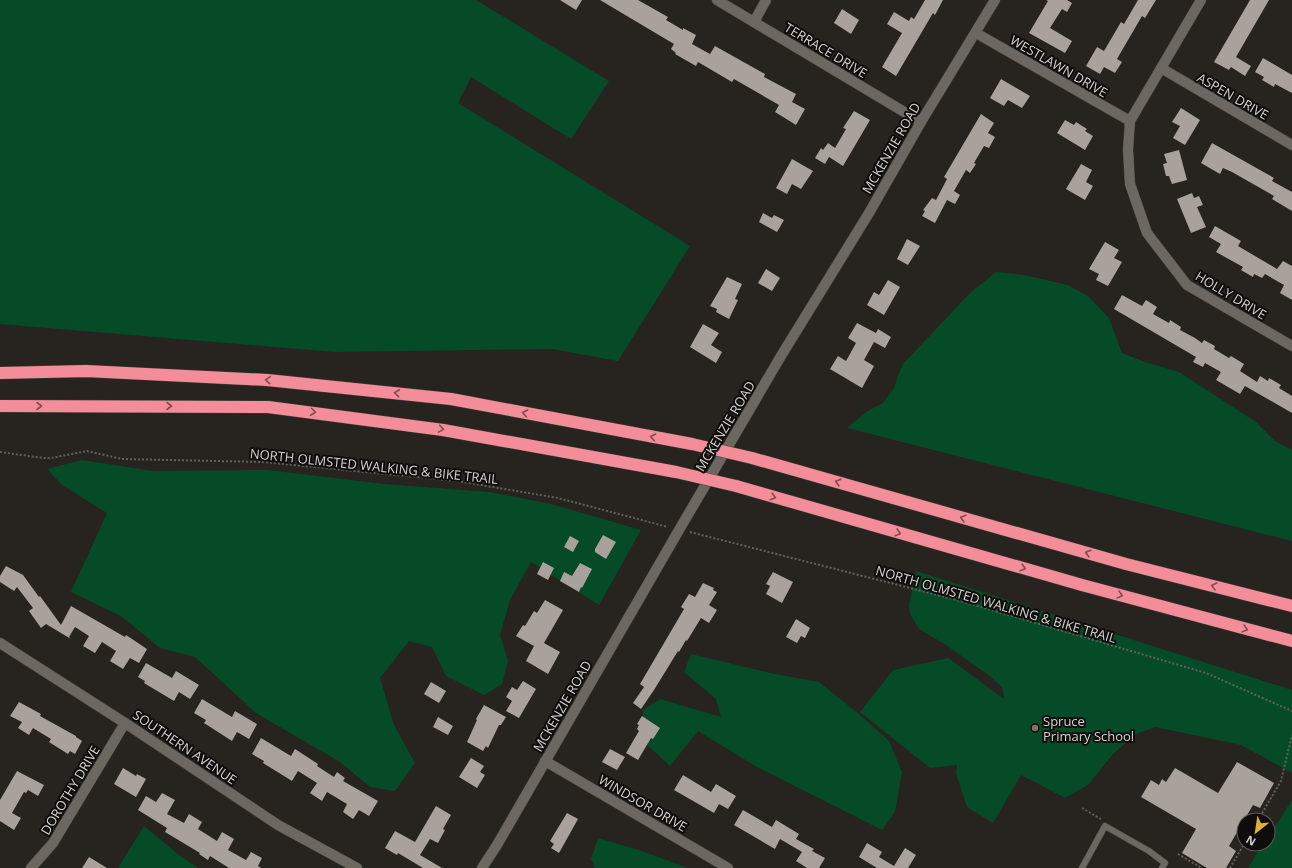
<svg xmlns="http://www.w3.org/2000/svg" width="1292" height="868" viewBox="0 0 1292 868" font-family="'Open Sans',sans-serif">
  <style>
    .green { fill: #064b28 }
    .building { fill: #a8a19c }
    .lines { fill: none; stroke-linecap: round; stroke-linejoin: round }
    .service-casing { stroke: #43403c; stroke-width: 7 }
    .minor-casing { stroke: #43403c; stroke-width: 11 }
    .tertiary-casing { stroke: #43403c; stroke-width: 11 }
    .motorway-casing { stroke: #43403c; stroke-width: 13 }
    .path { stroke: #64615c; stroke-width: 2; stroke-dasharray: 2 2; stroke-linecap: butt }
    .service { stroke: #6c6761; stroke-width: 6 }
    .minor { stroke: #6c6761; stroke-width: 10 }
    .tertiary { stroke: #6c6761; stroke-width: 10 }
    .motorway { stroke: #f28d99; stroke-width: 12 }
    .motorway-bridge-casing { stroke: #43403c; stroke-width: 13; stroke-linecap: butt }
    .motorway-bridge { stroke: #f28d99; stroke-width: 12 }
    .oneway { stroke: #804d52 }
    .education-dot { fill: #8d6e63; stroke: #0f0d0b; stroke-width: 1.5 }
    .labels { text-anchor: middle; stroke-width: 4; stroke-linejoin: round; paint-order: stroke }
    .street-label { font-size: 13px; fill: #d5d2cf; stroke: #0f0d0b }
    .poi-label { font-size: 13px; fill: #d5d2cf; stroke: #0f0d0b; text-anchor: start }
  </style>
  <rect width="100%" height="100%" fill="#27231e"/>
  <g class="green">
    <polygon points="0,0 476,0 609,81 571,139 471,77 458,103 690,246 618,361 552,349 334,352 0,324"/>
    <polygon points="996,272 1024,275 1068,285 1088,296 1109,318 1122,353 1145,362 1179,372 1256,422 1275,441 1292,450 1292,541 847,428 866,412 883,403 894,388 899,373 903,364 970,293"/>
    <polygon points="82,460 153,471 268,470 384,484 490,492 551,504 641,530 599,605 531,562 510,600 500,635 508,661 502,684 484,695 446,676 432,647 409,641 380,678 394,725 415,763 395,791 370,787 340,762 256,713 195,657 160,648 121,616 71,592 107,513 62,485 47,469"/>
    <polygon points="916,571 1292,690 1292,773 1241,745 1155,727 1136,734 1113,754 1088,785 1065,798 1021,775 993,823 967,807 956,773 957,765 930,768 860,712 893,670 948,658 1004,699 1002,687 987,674 946,645 919,629 910,614 909,605"/>
    <polygon points="691,654 770,673 819,682 859,714 889,741 902,772 895,812 882,830 757,767 698,731 670,766 641,739 643,710 660,699 721,717 716,699 684,672"/>
    <polygon points="1292,800 1292,868 1248,868 1263,844 1268,844 1268,837"/>
    <polygon points="144,826 179,855 198,868 118,868"/>
    <polygon points="598,838 642,851 688,868 595,868 591,859"/>
  </g>
  <g class="building">
    <polygon points="560,0 582,0 576,10"/>
    <polygon points="600,0 638,0 668,17 666,20 683,30 683,28 696,35 692,44 710,54 715,46 765,74 764,77 796,94 792,102 805,109 796,125 775,112 779,105 734,79 732,82 698,62 696,66 675,54 676,53 671,49 674,44"/>
    <polygon points="925,0 943,0 935,15 933,13 896,76 882,67 902,33 887,24 894,12 909,21 911,17 914,19"/>
    <polygon points="1046,0 1067,0 1072,3 1067,12 1062,9 1050,28 1072,41 1065,53 1029,33 1048,1"/>
    <polygon points="1138,0 1156,0 1145,18 1142,16 1117,59 1122,62 1115,73 1104,67 1100,74 1086,66 1097,47 1104,51 1121,22 1124,24"/>
    <polygon points="1250,0 1269,0 1236,57 1251,66 1245,76 1231,67 1229,70 1214,62"/>
    <polygon points="842,9 859,20 851,34 834,23"/>
    <polygon points="1263,58 1292,75 1292,93 1275,84 1274,87 1262,80 1264,77 1255,72"/>
    <polygon points="1001,79 1030,96 1022,108 1008,100 1004,106 990,98"/>
    <polygon points="1181,108 1200,120 1185,145 1173,138 1180,126 1172,122"/>
    <polygon points="854,111 870,120 843,166 829,157 825,164 815,158 821,148 823,150 828,143 835,148 846,129 843,128"/>
    <polygon points="981,114 994,123 988,133 995,137 989,148 984,146 974,163 976,164 970,173 966,170 954,191 960,195 955,204 947,200 935,223 922,216 925,211 923,210 932,198 936,200 947,179 944,177"/>
    <polygon points="1065,120 1074,125 1076,122 1087,129 1085,131 1093,136 1085,150 1057,133"/>
    <polygon points="1212,143 1274,178 1272,181 1292,192 1292,211 1272,199 1274,196 1232,172 1223,168 1220,174 1201,163"/>
    <polygon points="1179,150 1187,180 1172,184 1169,176 1166,176 1163,164 1167,163 1164,154"/>
    <polygon points="792,159 813,171 801,189 792,184 787,194 776,188"/>
    <polygon points="1081,164 1092,170 1086,182 1093,186 1085,200 1066,189"/>
    <polygon points="1192,193 1194,198 1199,196 1203,205 1197,207 1206,227 1191,233 1177,199"/>
    <polygon points="763,213 772,218 774,215 784,220 777,232 759,222"/>
    <polygon points="1215,226 1241,241 1238,246 1277,269 1283,261 1292,266 1292,300 1280,293 1284,285 1265,274 1262,278 1254,274 1253,277 1241,270 1243,267 1216,252 1221,244 1209,237"/>
    <polygon points="907,239 920,246 908,265 897,259"/>
    <polygon points="1105,242 1119,250 1114,258 1122,262 1108,286 1096,280 1099,274 1089,269"/>
    <polygon points="766,269 780,278 772,291 758,283"/>
    <polygon points="727,277 742,284 735,299 738,300 729,319 716,312 717,309 710,306"/>
    <polygon points="888,280 900,287 884,315 867,305 874,292 879,295"/>
    <polygon points="1122,295 1142,306 1146,300 1157,307 1153,314 1169,323 1170,320 1181,327 1180,330 1195,338 1202,343 1204,340 1215,346 1214,349 1229,358 1231,356 1244,364 1240,371 1257,382 1260,376 1268,381 1269,378 1281,385 1279,388 1292,396 1292,413 1245,386 1240,394 1216,380 1221,372 1205,363 1203,367 1193,362 1196,357 1114,309"/>
    <polygon points="857,323 876,333 878,329 891,337 885,348 874,342 864,360 874,366 862,388 830,369 838,356 846,361 856,343 848,338"/>
    <polygon points="703,324 719,333 711,345 722,352 716,363 690,347"/>
    <polygon points="603,535 616,542 606,559 595,552 595,549"/>
    <polygon points="570,536 579,541 573,552 564,547"/>
    <polygon points="543,562 554,568 548,580 537,574"/>
    <polygon points="580,563 592,569 582,588 581,587 579,592 560,581 564,572 572,576"/>
    <polygon points="6,566 23,575 39,597 40,596 61,625 71,606 125,637 126,635 147,649 139,663 130,658 123,669 110,661 116,651 102,642 95,653 83,646 89,636 75,627 69,637 71,639 46,624 41,628 29,611 33,608 17,587 14,591 0,582 0,576"/>
    <polygon points="773,572 793,582 782,603 766,594 770,586 766,584"/>
    <polygon points="703,583 714,588 713,590 717,592 709,605 717,610 709,623 701,618 687,641 686,640 679,652 678,651 654,690 641,709 633,703 644,687 640,684 684,609 681,607 689,594 695,597"/>
    <polygon points="545,600 563,610 544,643 560,652 548,674 526,661 534,646 516,636 523,625 525,626 534,611 537,613"/>
    <polygon points="796,619 810,628 805,638 801,636 797,643 786,637"/>
    <polygon points="146,663 172,678 176,671 199,685 190,699 179,692 174,701 144,683 145,681 138,677"/>
    <polygon points="523,681 536,689 519,718 506,711 512,701 506,697 512,687 517,690"/>
    <polygon points="431,682 446,691 439,703 424,694"/>
    <polygon points="202,699 232,717 235,711 257,724 249,739 237,732 232,741 204,723 206,720 194,713"/>
    <polygon points="19,702 41,714 40,716 76,736 76,737 82,741 75,754 70,751 68,754 49,742 51,739 33,728 29,735 18,728 22,722 10,716"/>
    <polygon points="484,705 506,717 501,725 499,725 488,748 486,746 483,751 467,742 477,720 476,719"/>
    <polygon points="642,716 660,728 653,739 651,738 638,760 626,753 639,731 637,729 639,725 637,724"/>
    <polygon points="438,717 453,726 448,735 433,727"/>
    <polygon points="261,738 291,756 295,749 318,764 317,766 334,777 337,772 345,778 343,781 378,801 369,816 359,810 353,819 343,812 347,804 327,792 322,801 310,793 317,783 298,771 292,781 263,763 264,761 252,754"/>
    <polygon points="610,749 625,757 617,770 602,762"/>
    <polygon points="471,758 484,766 480,772 485,775 477,788 459,777"/>
    <polygon points="1237,762 1274,783 1260,808 1253,805 1229,846 1236,851 1226,868 1207,868 1182,853 1196,829 1141,797 1151,780 1159,785 1162,779 1166,782 1175,768 1218,793"/>
    <polygon points="123,768 136,776 137,774 146,779 136,797 114,784"/>
    <polygon points="17,771 44,785 38,796 28,790 26,793 24,792 12,813 21,818 14,830 0,821 0,800"/>
    <polygon points="683,775 711,792 716,784 736,796 728,809 719,804 714,813 674,790"/>
    <polygon points="162,793 175,800 167,814 184,823 189,814 202,822 198,829 217,841 222,832 234,839 228,850 246,860 251,852 262,858 258,866 261,868 229,868 210,856 208,860 199,854 200,853 165,832 167,828 138,810 146,796 156,802"/>
    <polygon points="436,806 451,815 443,829 445,830 438,843 430,839 420,855 442,868 423,868 398,853 397,855 385,848 395,831 415,842"/>
    <polygon points="743,810 772,827 776,820 799,834 796,839 814,849 812,851 825,858 819,868 807,868 796,861 802,852 780,839 775,849 734,825"/>
    <polygon points="567,813 578,819 559,853 551,848 554,844 550,841"/>
    <polygon points="867,843 882,852 879,857 894,866 905,848 916,855 908,868 877,868 859,857"/>
    <polygon points="89,857 107,868 82,868"/>
  </g>
  <g class="lines">
    <defs>
      <polyline id="service" points="1082,868 1105,826 1149,851 1165,863 1162,868"/>
      <g id="minor">
        <polyline points="717,0 921,122"/>
        <polyline points="1201,0 1130,121 1128,150 1130,184 1147,233 1187,285 1292,346"/>
        <polyline points="754,22 766,0"/>
        <polyline points="976,33 1130,121"/>
        <polyline points="1161,68 1292,145"/>
        <polyline points="0,643 125,723 278,825 357,868"/>
        <polyline points="545,761 728,868"/>
        <polyline points="31,868 53,843 125,723"/>
      </g>
      <polyline id="tertiary" points="482,868 497,845 679,530 781,356 869,213 921,122 995,0"/>
      <g id="motorway">
        <polyline points="0,373 86,371 267,380 451,399 692,444"/>
        <polyline points="0,406 268,407 443,430 676,472"/>
        <polyline points="752,458 1126,564 1292,606"/>
        <polyline points="736,486 1082,585 1292,641"/>
      </g>
    </defs>
    <use href="#service" class="service-casing"/>
    <use href="#minor" class="minor-casing"/>
    <use href="#tertiary" class="tertiary-casing"/>
    <use href="#motorway" class="motorway-casing"/>
    <g class="path">
      <polyline points="0,452 43,458 51,458 87,451 122,459 263,462 457,481 558,498 668,527"/>
      <polyline points="690,532 957,600 1206,673 1292,711"/>
      <polyline points="1082,808 1101,819"/>
      <polyline points="1258,820 1281,781 1292,735"/>
      <polyline points="1178,854 1202,868"/>
      <polyline points="1230,868 1244,844"/>
    </g>
    <use href="#service" class="service"/>
    <use href="#minor" class="minor"/>
    <use href="#tertiary" class="tertiary"/>
    <use href="#motorway" class="motorway"/>
    <defs>
      <g id="motorway-bridge">
        <polyline points="692,444 752,458"/>
        <polyline points="676,472 736,486"/>
      </g>
    </defs>
    <use href="#motorway-bridge" class="motorway-bridge-casing"/>
    <use href="#motorway-bridge" class="motorway-bridge"/>
  </g>
  <defs><path id="oneway-chevron" d="M-2-3.5L2.5 0L-2 3.5" fill="none" stroke-width="1.6" stroke-linecap="round" stroke-linejoin="round"/></defs>
  <g class="oneway">
    <use href="#oneway-chevron" transform="translate(268 380) rotate(-176)"/>
    <use href="#oneway-chevron" transform="translate(397 393) rotate(-174)"/>
    <use href="#oneway-chevron" transform="translate(39 406)"/>
    <use href="#oneway-chevron" transform="translate(169 406)"/>
    <use href="#oneway-chevron" transform="translate(313 412) rotate(7)"/>
    <use href="#oneway-chevron" transform="translate(525 413) rotate(-169)"/>
    <use href="#oneway-chevron" transform="translate(441 429) rotate(9)"/>
    <use href="#oneway-chevron" transform="translate(653 437) rotate(-169)"/>
    <use href="#oneway-chevron" transform="translate(838 482) rotate(-164)"/>
    <use href="#oneway-chevron" transform="translate(773 497) rotate(16)"/>
    <use href="#oneway-chevron" transform="translate(963 518) rotate(-164)"/>
    <use href="#oneway-chevron" transform="translate(898 533) rotate(16)"/>
    <use href="#oneway-chevron" transform="translate(1088 553) rotate(-164)"/>
    <use href="#oneway-chevron" transform="translate(1023 568) rotate(16)"/>
    <use href="#oneway-chevron" transform="translate(1214 586) rotate(-166)"/>
    <use href="#oneway-chevron" transform="translate(1120 595) rotate(15)"/>
    <use href="#oneway-chevron" transform="translate(1245 629) rotate(15)"/>
  </g>
  <circle class="education-dot" cx="1035" cy="728" r="4"/>
  <g class="labels">
    <g class="street-label">
      <text transform="translate(826 50) rotate(31)" y="5">TERRACE DRIVE</text>
      <text transform="translate(1059 66) rotate(30)" y="5">WESTLAWN DRIVE</text>
      <text transform="translate(1233 96) rotate(30)" y="5">ASPEN DRIVE</text>
      <text transform="translate(891 148) rotate(-60)" y="5">MCKENZIE ROAD</text>
      <text transform="translate(1231 295) rotate(31)" y="5">HOLLY DRIVE</text>
      <text transform="translate(725 426) rotate(-59)" y="5">MCKENZIE ROAD</text>
      <text transform="translate(374 466) rotate(6)" y="5">NORTH OLMSTED WALKING &amp; BIKE TRAIL</text>
      <text transform="translate(996 604) rotate(16)" y="5">NORTH OLMSTED WALKING &amp; BIKE TRAIL</text>
      <text transform="translate(562 706) rotate(-60)" y="5">MCKENZIE ROAD</text>
      <text transform="translate(185 747) rotate(34)" y="5">SOUTHERN AVENUE</text>
      <text transform="translate(70 790) rotate(-59)" y="5">DOROTHY DRIVE</text>
      <text transform="translate(643 803) rotate(30)" y="5">WINDSOR DRIVE</text>
    </g>
    <g class="poi-label">
      <text x="1043" y="726">Spruce<tspan x="1043" dy="15">Primary School</tspan></text>
    </g>
  </g>
  <g transform="translate(1256 832) rotate(210)"><circle r="19" fill="#0f0d0b" stroke="#5e5c59"/>
  <path d="M0-3L7 15L0 10L-7 15Z" fill="#e1af34"/>
  <text y="-6" font-size="11" font-weight="bold" text-anchor="middle" fill="#d5d2cf">N</text>
  </g>
</svg>
